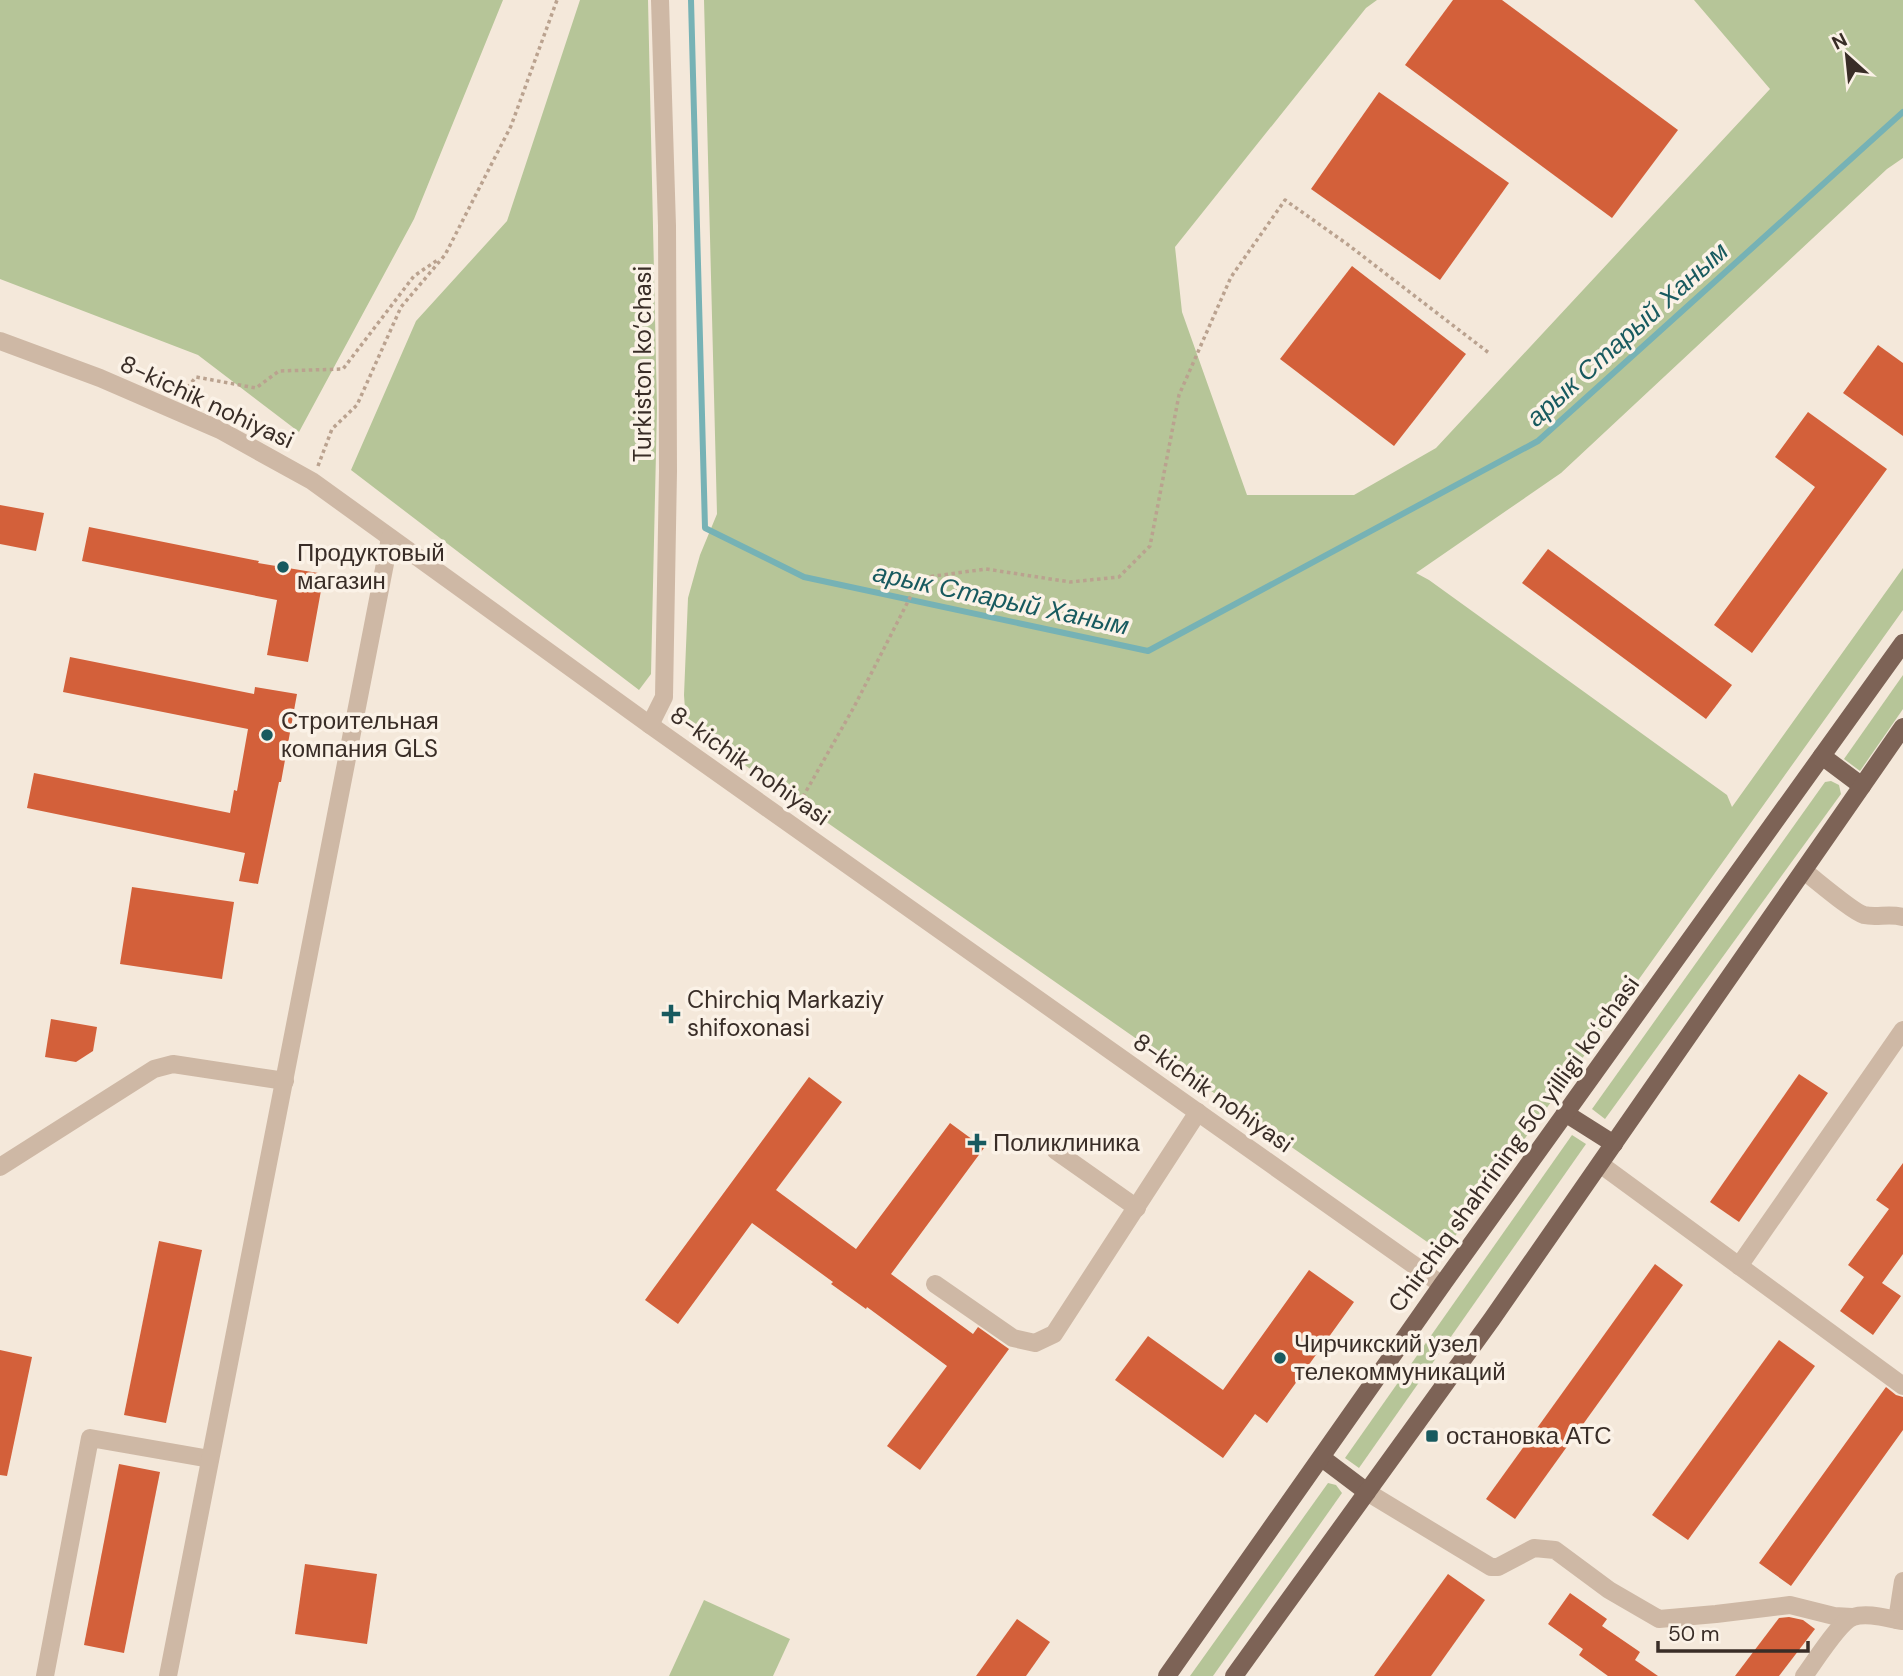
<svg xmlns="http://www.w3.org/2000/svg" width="1903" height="1676" viewBox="0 0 1903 1676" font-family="'DM Sans',sans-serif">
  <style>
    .green { fill: #b6c598 }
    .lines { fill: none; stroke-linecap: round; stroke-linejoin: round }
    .stream { stroke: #76b2b5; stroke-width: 6 }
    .building { fill: #d3603a }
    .path { stroke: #baa28f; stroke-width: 3.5; stroke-dasharray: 3.5 3.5; stroke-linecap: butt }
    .minor { stroke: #ceb8a5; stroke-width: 18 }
    .major { stroke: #7d6356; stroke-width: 18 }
    .poi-dot { fill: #185a5f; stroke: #fbf2e7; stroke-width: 2.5 }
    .labels { text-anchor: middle; stroke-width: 7; stroke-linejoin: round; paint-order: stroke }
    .street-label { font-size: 24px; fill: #392d27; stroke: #fbf2e7 }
    .poi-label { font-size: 24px; fill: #392d27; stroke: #fbf2e7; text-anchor: start }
    .water-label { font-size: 26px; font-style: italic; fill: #185a5f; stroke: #fbf2e7 }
  </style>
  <rect width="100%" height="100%" fill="#f4e8da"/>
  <g class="green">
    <polygon points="0,0 503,0 414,219 299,432 198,355 0,279"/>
    <polygon points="580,0 648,0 657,408 651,674 639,690 351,470 416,321 507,221"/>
    <polygon points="704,0 1377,0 1366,8 1175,247 1182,312 1247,495 1354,495 1436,448 1770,89 1694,0 1903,0 1903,158 1887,169 1561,473 1416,573 1429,580 1727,795 1732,807 1903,568 1903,610 1443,1253 686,724 684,695 688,598 700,555 717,514"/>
    <polygon points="1903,675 1903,709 1860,771 1844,759"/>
    <polygon points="1831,781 1839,785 1841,794 1605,1119 1592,1109 1825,782"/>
    <polygon points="1572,1135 1586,1144 1359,1468 1345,1458"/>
    <polygon points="1328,1483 1336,1485 1342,1493 1213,1676 1190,1676"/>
    <polygon points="704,1600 790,1639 773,1676 669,1676"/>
  </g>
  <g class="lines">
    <polyline class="stream" points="691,0 705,528 804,577 1148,651 1538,441 1903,112"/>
  </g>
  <g class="building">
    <polygon points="1453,0 1502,0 1678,130 1612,218 1405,65"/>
    <polygon points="1379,92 1509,183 1440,280 1311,189"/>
    <polygon points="1352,266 1466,354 1394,446 1280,359"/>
    <polygon points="1878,345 1903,363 1903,436 1843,393"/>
    <polygon points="1808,412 1887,469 1752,653 1714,625 1815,487 1775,457"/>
    <polygon points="0,505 44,513 36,551 0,544"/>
    <polygon points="89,527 259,561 258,563 324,574 308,662 267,655 277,600 82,561"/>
    <polygon points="1548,549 1732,685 1706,719 1522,583"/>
    <polygon points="70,657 254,694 255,687 297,694 281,782 279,782 258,884 239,881 245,853 27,808 34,773 230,813 234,790 237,791 248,729 63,692"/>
    <polygon points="132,887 234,902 222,979 120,964"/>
    <polygon points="51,1019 97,1027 93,1051 76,1062 45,1057"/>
    <polygon points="1799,1074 1828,1093 1739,1222 1710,1202"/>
    <polygon points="809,1077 842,1102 776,1190 856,1249 950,1123 984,1148 891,1274 973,1334 978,1327 1009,1349 920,1470 887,1446 947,1366 867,1307 866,1309 831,1284 833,1282 752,1223 678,1324 645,1300"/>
    <polygon points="1903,1163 1903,1254 1882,1283 1901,1296 1873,1335 1840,1311 1864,1277 1848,1265 1889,1209 1876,1200"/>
    <polygon points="159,1241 202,1250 166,1423 124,1415"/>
    <polygon points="1655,1264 1683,1285 1515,1519 1486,1499"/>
    <polygon points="1309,1270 1354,1302 1267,1423 1255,1414 1223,1458 1115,1380 1148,1336 1223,1390"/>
    <polygon points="1779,1340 1815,1366 1688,1540 1652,1515"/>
    <polygon points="0,1350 32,1357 7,1476 0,1475"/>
    <polygon points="1886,1387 1896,1395 1903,1397 1903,1430 1791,1586 1759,1563"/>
    <polygon points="119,1464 160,1472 124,1653 84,1645"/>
    <polygon points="305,1564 377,1574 367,1644 295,1634"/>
    <polygon points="1448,1574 1485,1600 1431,1676 1374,1676"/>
    <polygon points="1570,1593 1607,1619 1602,1626 1640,1652 1635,1660 1658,1676 1608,1676 1579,1655 1583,1649 1548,1624"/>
    <polygon points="1789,1617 1803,1620 1815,1629 1779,1676 1735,1676 1779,1618"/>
    <polygon points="1017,1619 1050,1642 1026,1676 976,1676"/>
  </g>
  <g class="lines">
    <g class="path">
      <polyline points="183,393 196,377 256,388 279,371 343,369 414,276 439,259"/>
      <polyline points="318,466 332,429 357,405 401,307 445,255 511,126 557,0"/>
      <polyline points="796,809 854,707 920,578 986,569 1070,582 1119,577 1150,546 1179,395 1231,277 1285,200 1347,244 1489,353"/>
    </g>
    <g class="minor">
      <polyline points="0,341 100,378 220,430 312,481 650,725 1442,1285"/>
      <polyline points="650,725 664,697 668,471 667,226 660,0"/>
      <path d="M1804,871c12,9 49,41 60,44 13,3 25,-2 39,2"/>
      <polyline points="1056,1151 1137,1208"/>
      <polyline points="1600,1164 1903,1386"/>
      <polyline points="0,1167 154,1069 173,1064 285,1081"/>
      <polyline points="1739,1266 1903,1030"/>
      <polyline points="935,1284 1013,1338 1035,1343 1054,1334 1198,1112"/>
      <polyline points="1367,1492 1491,1567 1498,1567 1534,1548 1555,1550 1609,1590 1659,1619 1716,1614 1790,1605 1834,1616 1852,1617"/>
      <polyline points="1897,1620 1903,1581"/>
      <polyline points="45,1676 90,1438 210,1459"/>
      <polyline points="168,1676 390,538"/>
      <path d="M1804,1676c10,-13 35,-54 49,-59 15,-5 36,2 50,4"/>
    </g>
    <g class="major">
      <polyline points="1822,756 1862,786"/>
      <polyline points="1565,1113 1614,1144"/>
      <polyline points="1322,1458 1367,1492"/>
      <polyline points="1167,1676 1442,1285 1903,643"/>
      <polyline points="1234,1676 1492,1319 1903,727"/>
    </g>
  </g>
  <g class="poi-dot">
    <circle cx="283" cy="567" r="7"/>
    <circle cx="267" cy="735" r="7"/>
    <path d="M667.5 1003.5h7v7h7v7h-7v7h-7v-7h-7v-7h7z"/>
    <path d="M973.5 1132.5h7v7h7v7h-7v7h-7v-7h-7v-7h7z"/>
    <circle cx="1280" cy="1358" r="7"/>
    <rect x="1425" y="1429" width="14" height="14" rx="3.5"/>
  </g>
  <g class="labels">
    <g class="street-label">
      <text transform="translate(643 364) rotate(-90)" y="8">Turkiston ko‘chasi</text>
      <text transform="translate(207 402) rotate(25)" y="8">8-kichik nohiyasi</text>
      <text transform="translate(750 766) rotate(35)" y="8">8-kichik nohiyasi</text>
      <text transform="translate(1213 1093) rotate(35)" y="8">8-kichik nohiyasi</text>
      <text transform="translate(1514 1144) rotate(-54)" y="8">Chirchiq shahrining 50 yilligi koʻchasi</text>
    </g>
    <g class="poi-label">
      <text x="297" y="561">Продуктовый<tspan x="297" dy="28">магазин</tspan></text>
      <text x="281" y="729">Строительная<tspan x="281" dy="28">компания GLS</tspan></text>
      <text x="687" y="1008">Chirchiq Markaziy<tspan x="687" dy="28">shifoxonasi</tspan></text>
      <text x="993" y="1151">Поликлиника</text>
      <text x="1294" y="1352">Чирчикский узел<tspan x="1294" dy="28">телекоммуникаций</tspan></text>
      <text x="1446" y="1444">остановка АТС</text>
    </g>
    <g class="water-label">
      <text transform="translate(1627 334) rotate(-42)" y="9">арык Старый Ханым</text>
      <text transform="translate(1001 599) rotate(12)" y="9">арык Старый Ханым</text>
    </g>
  </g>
  <g transform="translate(1847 56) rotate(333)" stroke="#fbf2e7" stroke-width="5" paint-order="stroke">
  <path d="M0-5L12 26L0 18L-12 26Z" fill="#392d27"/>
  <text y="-10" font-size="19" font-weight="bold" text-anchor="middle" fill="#392d27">N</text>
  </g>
  <path d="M1658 1641v10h150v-10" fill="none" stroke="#392d27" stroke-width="3.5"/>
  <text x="1668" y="1641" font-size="21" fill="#392d27" stroke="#fbf2e7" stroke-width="5" paint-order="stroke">50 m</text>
</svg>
